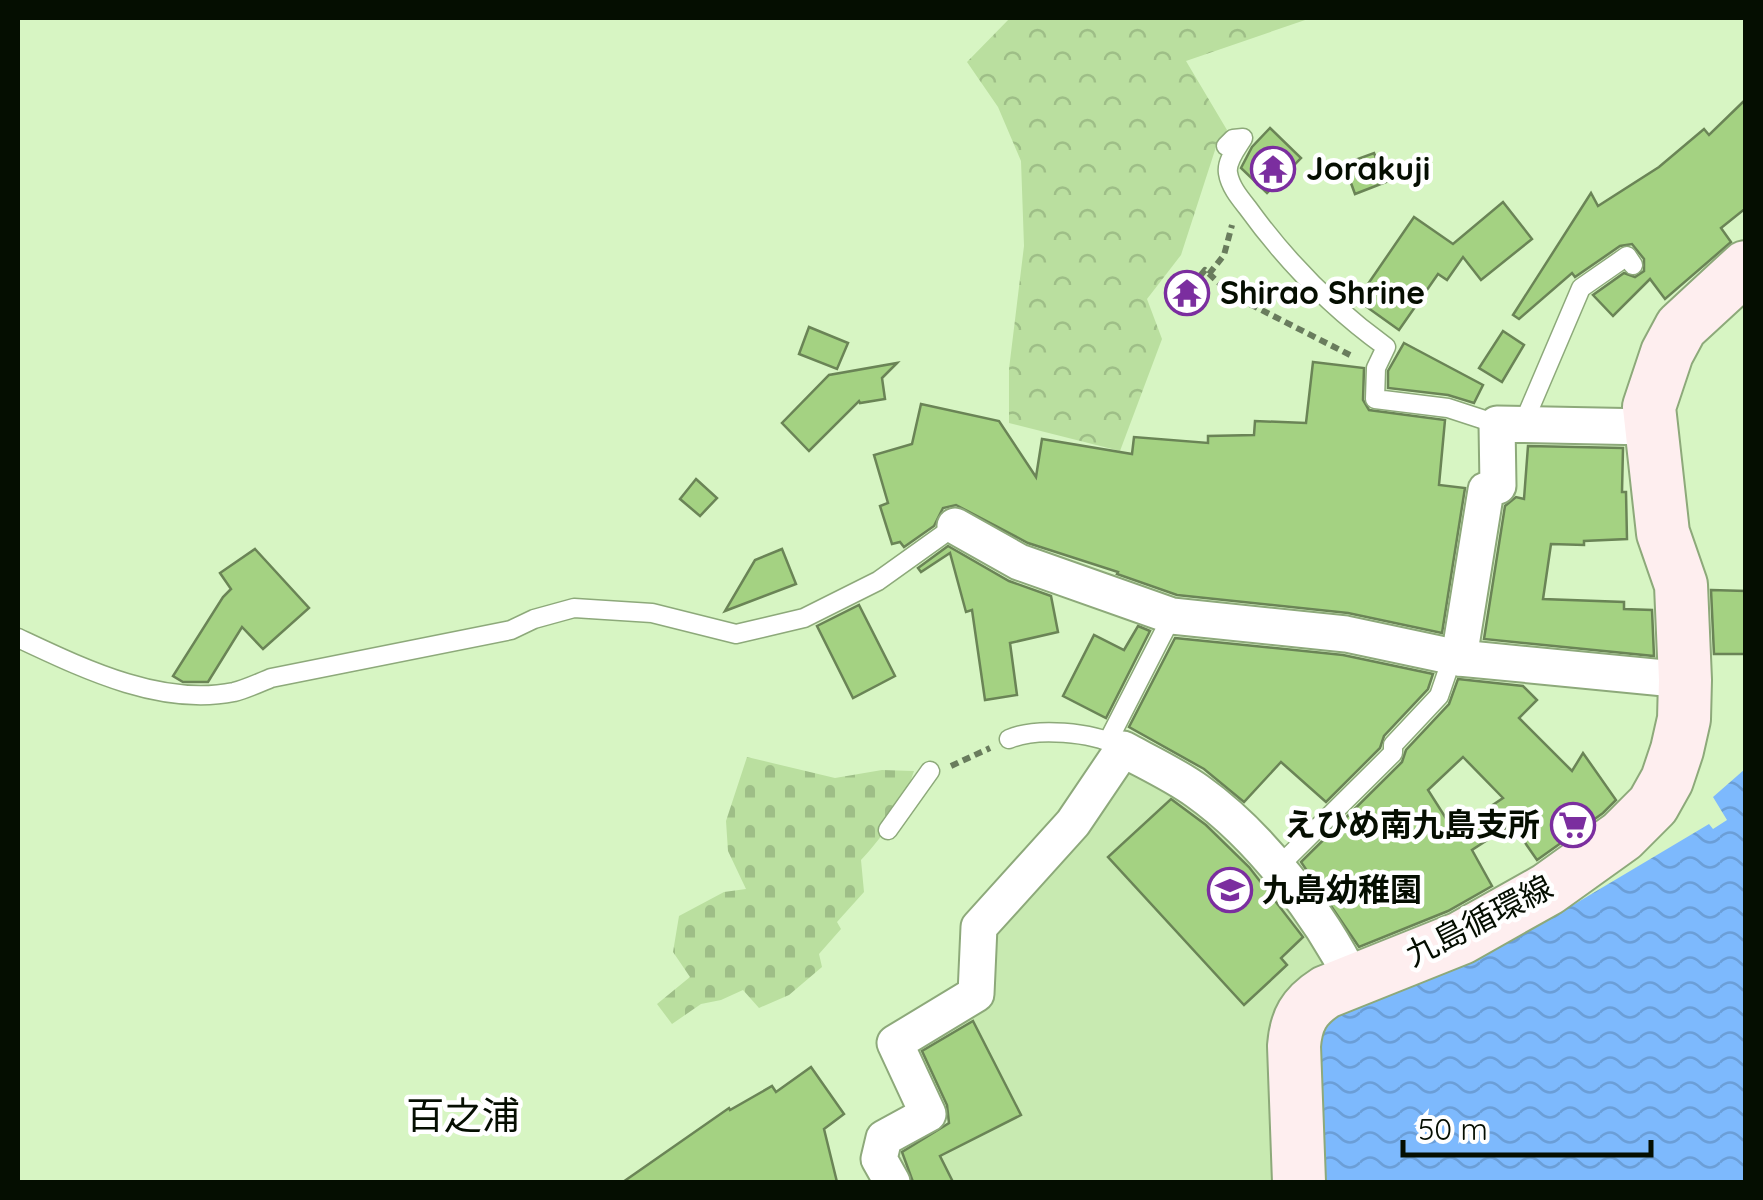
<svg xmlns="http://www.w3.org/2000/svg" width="1763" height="1200" viewBox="0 0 1763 1200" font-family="Quicksand,'Noto Sans JP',sans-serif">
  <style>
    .built { fill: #c8eab1 }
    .forest { fill: url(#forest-crowns) }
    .cemetery { fill: url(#cemetery-stones) }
    .water { fill: url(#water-waves) }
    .building { fill: #a4d282; stroke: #6a8456; stroke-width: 2.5; fill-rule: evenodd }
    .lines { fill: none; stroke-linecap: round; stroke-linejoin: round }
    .lane-casing { stroke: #8da97a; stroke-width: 21 }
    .street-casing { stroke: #8da97a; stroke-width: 39 }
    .secondary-casing { stroke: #8da97a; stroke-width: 56 }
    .path { stroke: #697c5d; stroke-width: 6; stroke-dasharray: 8 5; stroke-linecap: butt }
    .lane { stroke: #fff; stroke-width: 18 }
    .street { stroke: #fff; stroke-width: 35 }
    .secondary { stroke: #feeeef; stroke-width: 52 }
    .labels { text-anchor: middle; stroke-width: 9; stroke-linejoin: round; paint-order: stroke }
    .poi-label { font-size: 32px; font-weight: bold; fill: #050e01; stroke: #fff; text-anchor: start }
    .street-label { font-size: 32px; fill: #050e01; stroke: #fff }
    .quarter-label { font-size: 38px; fill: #050e01; stroke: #fff }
  </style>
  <defs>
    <pattern id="forest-crowns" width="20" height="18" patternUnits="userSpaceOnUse" patternTransform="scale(2.5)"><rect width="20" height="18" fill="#badf9f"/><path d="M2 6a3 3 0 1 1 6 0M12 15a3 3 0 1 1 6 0" fill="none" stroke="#9ebe87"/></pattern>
    <pattern id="cemetery-stones" width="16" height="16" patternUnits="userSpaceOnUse" patternTransform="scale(2.5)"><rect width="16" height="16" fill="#badf9f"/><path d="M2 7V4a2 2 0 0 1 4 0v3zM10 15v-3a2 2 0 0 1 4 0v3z" fill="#9ebe87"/></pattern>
    <pattern id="water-waves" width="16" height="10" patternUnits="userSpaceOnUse" patternTransform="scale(2.5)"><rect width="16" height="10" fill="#7db9fd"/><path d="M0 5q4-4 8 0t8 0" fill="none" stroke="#6b9ed7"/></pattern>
  </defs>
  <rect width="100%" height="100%" fill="#d7f5c3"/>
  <polygon class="built" points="1137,765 1193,798 1326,942 1339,970 1285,1182 908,1182 893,1152 949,1123 910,1047 987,991 987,942"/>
  <polygon class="forest" points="1010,18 1311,18 1186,61 1227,130 1216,147 1181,255 1147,299 1162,339 1120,451 1009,423 1009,369 1024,246 1021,161 998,107 967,62"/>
  <path class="cemetery" d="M747,757l88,21 47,-8 32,1c-13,39 -26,60 -53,89l3,32 -27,30 4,7 -22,25 3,13 -33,28 -30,13 -16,-18 -22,10 -20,4 -29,20 -15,-20 33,-27 -17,-25 6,-36 45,-24 22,-3 -18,-38 -2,-30z"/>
  <polygon class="water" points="1745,769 1745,1182 1311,1182 1322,1012 1522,918 1531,930 1709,824 1713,829 1727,820 1713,797"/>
  <g class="building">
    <polygon points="1746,99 1746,208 1721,228 1731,242 1665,299 1650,279 1613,316 1593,295 1624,273 1635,277 1644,271 1644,259 1632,244 1620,246 1575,277 1572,273 1519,319 1513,315 1591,193 1598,206 1659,167 1704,129 1709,135"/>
    <polygon points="1270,128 1301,158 1267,193 1241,168 1252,147"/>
    <polygon points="1374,153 1386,182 1355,194 1344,164"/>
    <polygon points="1503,202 1532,239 1481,280 1463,257 1447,280 1438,274 1399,330 1357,300 1414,217 1453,244"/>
    <polygon points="809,327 848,343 837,369 799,354"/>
    <polygon points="1503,331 1524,345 1502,382 1479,368"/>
    <polygon points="1404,343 1483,385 1474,403 1448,395 1388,388 1388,371"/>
    <polygon points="1313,362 1364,368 1363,400 1369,410 1445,420 1439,485 1465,488 1442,633 1348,613 1177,595 1117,574 1118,572 1028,543 956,505 943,508 934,526 904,547 900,542 892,544 880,506 888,503 874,455 912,444 921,404 999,421 1036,477 1042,439 1132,454 1134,437 1208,443 1208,436 1254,435 1255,421 1306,423"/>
    <polygon points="897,363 882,378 885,399 860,403 859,401 809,451 782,423 829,375"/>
    <polygon points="1528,446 1623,448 1622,492 1626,492 1627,539 1584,541 1584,545 1551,544 1543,599 1624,602 1624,609 1652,610 1654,656 1484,639 1505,506 1516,497 1524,499"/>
    <polygon points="696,479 717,498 700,516 680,499"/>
    <polygon points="948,546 1009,581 1051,596 1058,632 1010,643 1017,695 985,700 972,610 966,612 950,553 921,572 918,568"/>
    <polygon points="255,549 309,608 263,649 242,627 208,682 183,682 173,676 223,597 231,589 220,573"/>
    <polygon points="782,549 796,584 725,611 755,560"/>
    <polygon points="1711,590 1746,591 1746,654 1714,654"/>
    <polygon points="859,605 895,676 853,698 817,626"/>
    <polygon points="1138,626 1150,631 1106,718 1063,696 1094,635 1124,650"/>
    <polygon points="1175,638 1343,655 1433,674 1428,689 1384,736 1380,748 1326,802 1281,762 1244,802 1204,769 1129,727"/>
    <path d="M1458,679l65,7 14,14 -18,18 53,53 11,-18 33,47 -13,13 -66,47 -25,-36 -40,26 20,36 -44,25 -89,36 -58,-85 101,-100 4,-12 43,-46zM1463,757l40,41 -49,33 -26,-41z"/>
    <polygon points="1171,799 1206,825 1249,867 1303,937 1281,958 1287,965 1244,1005 1108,857"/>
    <polygon points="973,1021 1021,1115 940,1156 953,1182 913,1182 902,1152 949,1123 947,1105 922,1051"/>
    <polygon points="811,1067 844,1114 824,1129 837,1182 623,1182 729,1108 730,1110 772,1086 776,1092"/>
  </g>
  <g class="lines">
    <defs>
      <g id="lane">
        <path d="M1226,146l7,-7 10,-1c-6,10 -17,23 -15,35 2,13 11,24 19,34 39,54 85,101 139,140l-10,21 -1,31 73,9 49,16"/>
        <polyline points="1523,424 1581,288 1627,256 1633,265"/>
        <path d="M18,638c64,30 143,69 216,54 12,-3 25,-9 37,-14l240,-48 23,-11 40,-11 78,5 84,21 30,-7 38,-9 74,-37 77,-55"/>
        <path d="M1009,739c27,-12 83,-7 109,7"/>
        <polyline points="1108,741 1172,616"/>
        <polyline points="888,830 930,771"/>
        <polyline points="1276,869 1393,753 1393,745 1439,696 1453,655"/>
      </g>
      <g id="street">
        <polyline points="955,526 1019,562 1172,616 1346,634 1459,658 1685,680"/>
        <polyline points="1459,658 1486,490 1498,486 1497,424 1650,427"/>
        <path d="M892,1182l-13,-23 5,-21 44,-24 -33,-71 81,-49 3,-67 94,-104 50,-74c24,13 52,26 74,42 62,44 123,123 156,190"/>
      </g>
      <path id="secondary" d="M1299,1182l-5,-136c2,-26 10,-40 32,-54l135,-54 87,-49 74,-53 31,-31 14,-25 10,-30 7,-31 1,-39 -4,-95 -18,-52 -14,-126 18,-54 14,-26 65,-60"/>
    </defs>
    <use href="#lane" class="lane-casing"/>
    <use href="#street" class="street-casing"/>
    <use href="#secondary" class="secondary-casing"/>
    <g class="path">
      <polyline points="1209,274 1224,255 1232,225"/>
      <polyline points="1200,276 1205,270 1232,295 1352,356"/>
      <polyline points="951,766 990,748"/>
    </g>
    <use href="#lane" class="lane"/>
    <use href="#street" class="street"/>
    <use href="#secondary" class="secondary"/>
  </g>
  <defs>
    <symbol id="temple-ring" viewBox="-11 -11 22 22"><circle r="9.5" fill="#fff" stroke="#7b2e9f" stroke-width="1.5"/><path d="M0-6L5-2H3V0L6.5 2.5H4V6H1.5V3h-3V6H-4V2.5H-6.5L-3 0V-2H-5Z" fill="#7b2e9f"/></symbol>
    <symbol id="supermarket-ring" viewBox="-11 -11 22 22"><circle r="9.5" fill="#fff" stroke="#7b2e9f" stroke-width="1.5"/><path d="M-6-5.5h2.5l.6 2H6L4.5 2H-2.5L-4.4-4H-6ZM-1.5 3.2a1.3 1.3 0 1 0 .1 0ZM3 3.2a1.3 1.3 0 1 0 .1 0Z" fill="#7b2e9f"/></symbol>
    <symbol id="school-ring" viewBox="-11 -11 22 22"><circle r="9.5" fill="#fff" stroke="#7b2e9f" stroke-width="1.5"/><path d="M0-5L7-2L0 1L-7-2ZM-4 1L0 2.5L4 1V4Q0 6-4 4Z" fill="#7b2e9f"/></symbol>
  </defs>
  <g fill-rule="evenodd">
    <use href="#temple-ring" x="1248" y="144" width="50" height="50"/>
    <use href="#temple-ring" x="1162" y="268" width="50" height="50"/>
    <use href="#supermarket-ring" x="1548" y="800" width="50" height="50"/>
    <use href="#school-ring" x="1205" y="865" width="50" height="50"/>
  </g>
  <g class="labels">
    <g class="poi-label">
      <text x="1306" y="180">Jorakuji</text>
      <text x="1220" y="304">Shirao Shrine</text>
      <text x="1540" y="836" text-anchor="end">えひめ南九島支所</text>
      <text x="1262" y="901">九島幼稚園</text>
    </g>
    <g class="street-label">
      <text transform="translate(1479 921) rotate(-27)" y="11">九島循環線</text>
    </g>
    <g class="quarter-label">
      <text x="463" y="1129">百之浦</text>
    </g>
  </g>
  <rect width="1763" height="1200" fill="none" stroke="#050e01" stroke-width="40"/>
  <path d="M1403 1140v15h248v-15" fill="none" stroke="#050e01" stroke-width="5"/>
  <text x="1418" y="1140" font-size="30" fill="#050e01" stroke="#ffffff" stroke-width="8" paint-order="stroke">50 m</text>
</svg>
